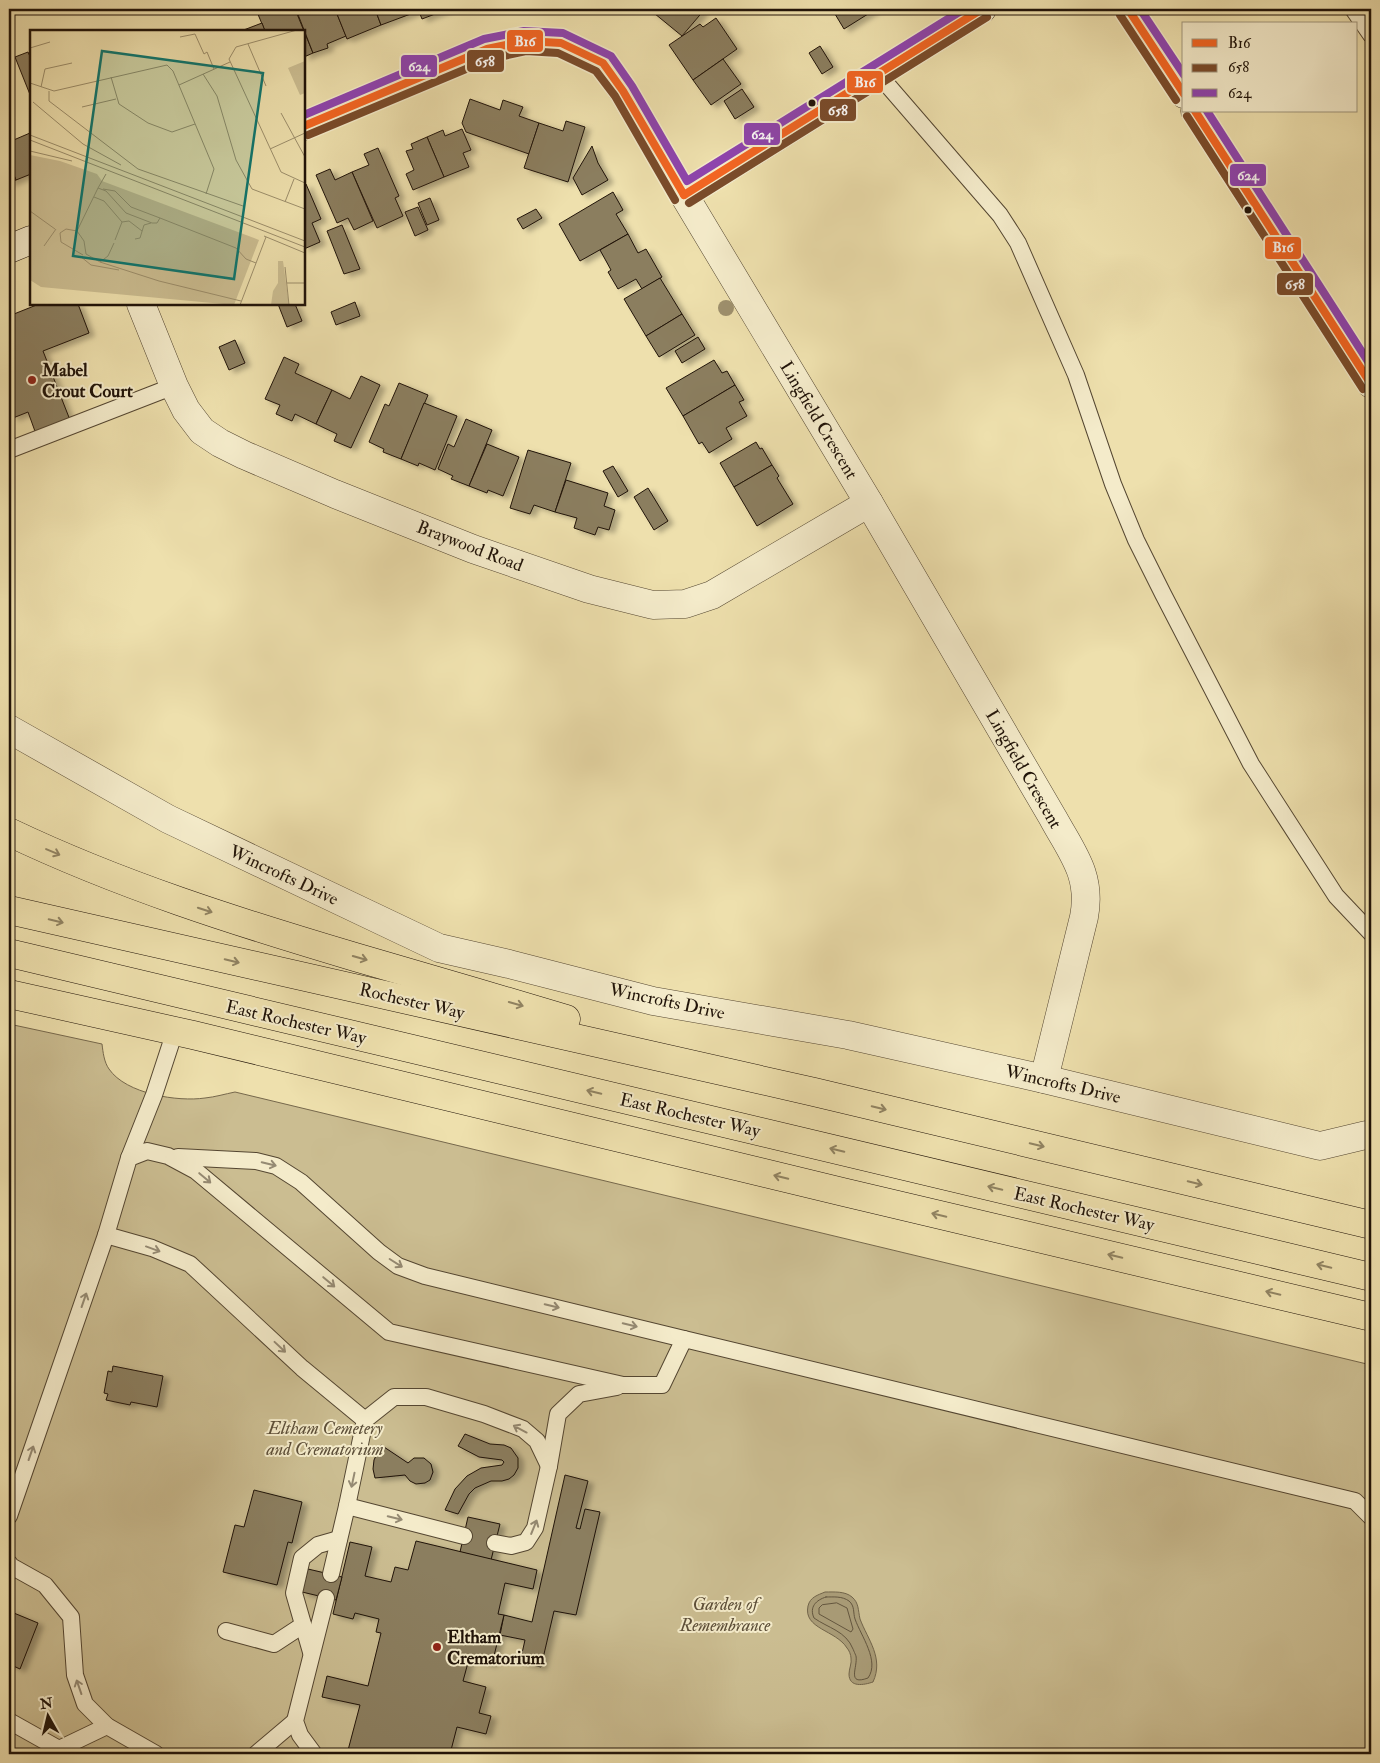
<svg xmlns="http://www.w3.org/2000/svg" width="1380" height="1763" viewBox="0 0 1380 1763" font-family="'IM FELL Double Pica',serif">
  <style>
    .green { fill: #cbbd91; stroke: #76684c }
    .water { fill: #a89a75; stroke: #726449 }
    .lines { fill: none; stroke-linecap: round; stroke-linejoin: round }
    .shore { stroke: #64563e; stroke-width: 1 }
    .building { fill: #8b7e5e; stroke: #201308; filter: url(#shadow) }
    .lane-casing { stroke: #544631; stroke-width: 18 }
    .street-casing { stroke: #544631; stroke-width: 29 }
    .secondary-casing { stroke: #201308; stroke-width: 29 }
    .highway-casing { stroke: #201308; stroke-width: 29 }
    .lane { stroke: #f4ebca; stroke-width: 16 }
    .street { stroke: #f4ebca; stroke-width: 28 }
    .secondary { stroke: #f4ebca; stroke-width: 28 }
    .highway { stroke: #eee0ad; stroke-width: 28 }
    .bus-1-casing { stroke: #f4ebca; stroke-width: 11 }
    .bus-2-casing { stroke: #f4ebca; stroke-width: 11 }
    .bus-3-casing { stroke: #f4ebca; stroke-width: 11 }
    .bus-1 { stroke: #f26522; stroke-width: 8 }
    .bus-2 { stroke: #7a4b2a; stroke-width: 8 }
    .bus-3 { stroke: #8e44ad; stroke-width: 8 }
    .tree { fill: #9e906d }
    .oneway { stroke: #918463 }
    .oneway2 { stroke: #958a73 }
    .bus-dot { fill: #201308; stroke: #f4ebca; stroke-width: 2 }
    .poi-dot { fill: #8f2418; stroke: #f4ebca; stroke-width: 2 }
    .labels { text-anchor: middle; stroke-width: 4; stroke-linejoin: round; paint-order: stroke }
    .poi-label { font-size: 18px; font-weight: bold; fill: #201308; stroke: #f4ebca; text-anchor: start }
    .street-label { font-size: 18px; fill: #201308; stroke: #f4ebca }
    .park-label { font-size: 18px; font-style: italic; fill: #5c4e38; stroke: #f4ebca }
    .inset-road { fill: none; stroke: #9c8e6b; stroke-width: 1 }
    .view { fill: #0f766e; fill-opacity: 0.15; stroke: #0f766e; stroke-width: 2.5 }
    .inset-edge { fill: none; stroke: #201308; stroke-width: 2.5 }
    .line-badge { stroke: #f4ebca; stroke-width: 2 }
    .badge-label { font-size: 14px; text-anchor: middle; font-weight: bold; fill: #fff }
  </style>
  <defs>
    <filter id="shadow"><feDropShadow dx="5.5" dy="3" stdDeviation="2.5" flood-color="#0004"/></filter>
  </defs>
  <rect width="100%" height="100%" fill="#eee0ad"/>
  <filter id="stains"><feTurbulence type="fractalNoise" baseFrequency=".004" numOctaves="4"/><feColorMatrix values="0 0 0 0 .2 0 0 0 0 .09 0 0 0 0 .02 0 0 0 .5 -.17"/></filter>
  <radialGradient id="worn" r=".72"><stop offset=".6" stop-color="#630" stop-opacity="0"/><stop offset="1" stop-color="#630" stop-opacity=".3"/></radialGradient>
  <path class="green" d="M9,1024l93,20c1,8 2,18 7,25 17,25 69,33 96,29 10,-1 20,-4 30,-6l1136,273v389h-1362z"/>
  <path class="water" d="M825,1592c9,0 20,-1 27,5 7,6 6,13 8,22 8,21 24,39 13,63 -9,3 -24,6 -24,-8 0,-5 3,-11 2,-16 0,-3 -2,-8 -4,-10 -11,-18 -44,-19 -39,-42 2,-9 10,-11 17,-14z"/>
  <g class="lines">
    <g class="shore">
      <path d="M826,1597c8,0 16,-1 23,4 6,5 4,12 6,18 6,17 25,42 13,59 -22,8 -10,-11 -12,-22 0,0 -3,-7 -3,-7 -7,-18 -25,-21 -39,-31 -5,-11 2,-18 12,-21z"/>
      <polygon points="837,1603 847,1608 853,1629 851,1632 819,1614 819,1608 822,1605"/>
    </g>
  </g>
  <g class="building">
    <polygon points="266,9 295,9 313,53 304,57 304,31 265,31 257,12"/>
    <polygon points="305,9 335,9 346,36 327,44 328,48 313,53 297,12"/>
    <polygon points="335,9 375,9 381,25 347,39"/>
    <polygon points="375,9 414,9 416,12 381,25"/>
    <polygon points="418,9 448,9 422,19"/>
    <polygon points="649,9 705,9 682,36"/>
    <polygon points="832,9 876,9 844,29"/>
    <polygon points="716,18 737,49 693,80 669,45 700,24 703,27"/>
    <polygon points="262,23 265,31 241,31"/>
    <polygon points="820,46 833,67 822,74 809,53"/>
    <polygon points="28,52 31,59 31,97 15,57"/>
    <polygon points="723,59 741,84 711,105 693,80"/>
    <polygon points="742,89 754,107 735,119 724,101"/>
    <polygon points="470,99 500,110 503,100 523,107 519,116 539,123 529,154 466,132 462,123"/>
    <polygon points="566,121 585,127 568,182 524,168 539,123 563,131"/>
    <polygon points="462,129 471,150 463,153 469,167 444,177 427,137 443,130 445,136"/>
    <polygon points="30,133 31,174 16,180 9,163 9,142"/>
    <polygon points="427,137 444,177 413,190 406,174 414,170 406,151 413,149 411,144"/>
    <polygon points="592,146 598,163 608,180 582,195 573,178"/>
    <polygon points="378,148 399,196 395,198 403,216 377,228 352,172 369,165 364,154"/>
    <polygon points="9,163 16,180 9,183"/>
    <polygon points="330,169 335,180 352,172 373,221 354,230 348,218 337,223 316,175"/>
    <polygon points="306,184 321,219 312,223 320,242 304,249 304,185"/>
    <polygon points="613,192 623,210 616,214 628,234 580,261 559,224"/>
    <polygon points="430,198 439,220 427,225 418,203"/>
    <polygon points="418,207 428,230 415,236 405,212"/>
    <polygon points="536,209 542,218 523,229 517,219"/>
    <polygon points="342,225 360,269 344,274 327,231"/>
    <polygon points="628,234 638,253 646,249 662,277 642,289 636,279 618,289 608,272 611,270 600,250"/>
    <polygon points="660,278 682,314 646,336 624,299"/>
    <polygon points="355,302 360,316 336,325 331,312"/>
    <polygon points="39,304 78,304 89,333 43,351 70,420 36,434 28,412 13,418 9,408 9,316"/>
    <polygon points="278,304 295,304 302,321 287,327"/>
    <polygon points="682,314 695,335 659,357 646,336"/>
    <polygon points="698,337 705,349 682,363 675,351"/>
    <polygon points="235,340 245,363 229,370 219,347"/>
    <polygon points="284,357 299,364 295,373 332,390 316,424 295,414 292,421 276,414 280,405 265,399"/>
    <polygon points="714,360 722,373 727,371 735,385 683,416 666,388"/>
    <polygon points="361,376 380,385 351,448 334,441 337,434 316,424 332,390 350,399"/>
    <polygon points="399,383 428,395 401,459 383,452 384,449 369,442 385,404 389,406"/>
    <polygon points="735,385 744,400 739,402 747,416 726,428 732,439 709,453 702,442 699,444 683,416"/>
    <polygon points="424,403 457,416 435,470 419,463 418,466 401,459"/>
    <polygon points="466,419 492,430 469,486 451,479 453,476 438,469 448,444 454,447"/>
    <polygon points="756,442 760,449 762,448 772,465 734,487 720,463"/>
    <polygon points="487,444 519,457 503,496 488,490 487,493 469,486"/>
    <polygon points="528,450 571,463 555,512 534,505 530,514 510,508"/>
    <polygon points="772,465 779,476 777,478 793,504 757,526 734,487"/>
    <polygon points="613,466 628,491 618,497 603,471"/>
    <polygon points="566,480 608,493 604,506 615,510 609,530 598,527 595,535 574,528 577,518 555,512"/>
    <polygon points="648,488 668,521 654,530 634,497"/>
    <polygon points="113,1366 163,1376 157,1407 131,1402 130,1405 106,1400 108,1394 104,1393 108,1371 112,1372"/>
    <polygon points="465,1434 490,1444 504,1445 511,1448 518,1458 518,1468 514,1475 509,1479 502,1481 491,1481 475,1488 469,1494 458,1514 445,1510 455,1489 467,1476 481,1468 502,1465 504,1462 502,1460 479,1457 458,1446"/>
    <polygon points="381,1445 408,1463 414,1458 424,1458 431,1464 433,1472 430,1480 425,1483 416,1484 410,1481 405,1475 375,1478 373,1469 374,1460"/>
    <polygon points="565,1475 588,1481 576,1528 580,1529 585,1509 600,1512 576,1615 554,1611 541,1667 520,1662 525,1640 500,1635 504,1615 532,1622"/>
    <polygon points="254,1490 302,1502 292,1543 288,1542 277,1585 223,1572 235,1525 244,1527"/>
    <polygon points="468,1517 500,1524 491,1560 460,1552"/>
    <polygon points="416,1541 537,1570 533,1589 505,1583 498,1614 504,1615 492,1664 469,1659 463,1681 486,1687 479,1713 491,1716 486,1734 457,1727 450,1754 347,1754 360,1705 322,1697 327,1676 368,1686 381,1633 376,1632 379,1619 355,1613 353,1619 333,1614 350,1542 372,1547 365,1576 391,1582 395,1567 408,1570"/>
    <polygon points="308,1569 342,1577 336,1600 302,1592"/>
    <polygon points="9,1611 38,1623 20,1669 9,1664"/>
  </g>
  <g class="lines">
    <defs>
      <g id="lane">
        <polyline points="1353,9 1371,35"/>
        <polyline points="878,74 1000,215 1018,243 1076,375 1113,484 1136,540 1163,594 1251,764 1336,896 1371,933"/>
        <polyline points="9,450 174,386"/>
        <polyline points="178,1157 256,1161 276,1166 301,1182 379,1252 398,1266 425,1276 684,1339"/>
        <polyline points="129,1158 154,1095 175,1031"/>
        <polyline points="106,1235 152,1248 190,1264 302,1368 365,1420"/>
        <polyline points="347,1506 464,1536"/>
        <polyline points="9,1516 106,1235 129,1158 147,1151 168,1156 196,1171 389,1332 623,1385 662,1385 684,1339 1355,1501 1371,1517"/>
        <polyline points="495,1543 511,1546 526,1542 535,1528 549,1466 558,1414 579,1394 617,1387"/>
        <polyline points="9,1563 11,1566 45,1585 71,1617 75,1675 85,1704 107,1726 156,1754"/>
        <polyline points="331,1574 347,1506 365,1420 394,1397 426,1397 484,1414 523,1429 537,1441 549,1466"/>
        <polyline points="226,1631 274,1644 303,1625"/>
        <polyline points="311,1652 294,1593 302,1558 318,1545 339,1539"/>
        <polyline points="9,1721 59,1749 107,1726"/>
        <polyline points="256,1754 295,1721"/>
        <polyline points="314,1754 300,1735 295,1721 326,1598"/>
      </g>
      <g id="street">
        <polyline points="1128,9 1184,94"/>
        <polyline points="1195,111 1371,384"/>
        <path d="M684,195l185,308 184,315c19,35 39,57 31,99l-40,162"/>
        <polyline points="141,304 174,386 186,410 202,431 220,443 244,455 335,494 473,549 589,589 653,605 685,604 712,595 869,503"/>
        <polyline points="9,729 168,819 439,948 509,964 653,1001 848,1035 1044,1079 1320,1146 1366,1135"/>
      </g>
      <g id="secondary">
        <polyline points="304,126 487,49 525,41 561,43 603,63 623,91 684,195 982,9"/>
        <polyline points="9,249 31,240"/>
      </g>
      <g id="highway">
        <path d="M9,832c111,53 228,90 346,125 70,20 141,41 211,62"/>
        <polyline points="9,910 814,1092 1371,1225"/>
        <polyline points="9,953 1371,1277"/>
        <polyline points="9,994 193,1035 843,1192 1371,1317"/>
      </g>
    </defs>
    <use href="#lane" class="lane-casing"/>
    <use href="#street" class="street-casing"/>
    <use href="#secondary" class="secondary-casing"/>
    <use href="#highway" class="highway-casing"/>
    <use href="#lane" class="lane"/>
    <use href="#street" class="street"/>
    <use href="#secondary" class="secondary"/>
    <use href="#highway" class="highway"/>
    <defs>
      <g id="bus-1">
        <polyline points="1128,9 1184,94"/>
        <polyline points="1195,111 1371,384"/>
        <polyline points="304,126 487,49 525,41 561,43 603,63 623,91 684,195"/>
        <polyline points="684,195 982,9"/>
      </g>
      <g id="bus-2">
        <polyline points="1120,15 1176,100"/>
        <polyline points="1187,116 1363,389"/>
        <polyline points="308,135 490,59 526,51 558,53 596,71 615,96 675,200"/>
        <polyline points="689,203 987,17"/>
      </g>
      <g id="bus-3">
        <polyline points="1140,9 1184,75"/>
        <polyline points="1207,111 1371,366"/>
        <polyline points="304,115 484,39 524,31 563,33 611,56 632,86 687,181 964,9"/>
      </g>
    </defs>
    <use href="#bus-1" class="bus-1-casing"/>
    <use href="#bus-2" class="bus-2-casing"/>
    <use href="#bus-3" class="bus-3-casing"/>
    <use href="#bus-1" class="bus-1"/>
    <use href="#bus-2" class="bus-2"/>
    <use href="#bus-3" class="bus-3"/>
  </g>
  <circle class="tree" cx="726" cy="308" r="8"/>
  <defs><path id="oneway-shaft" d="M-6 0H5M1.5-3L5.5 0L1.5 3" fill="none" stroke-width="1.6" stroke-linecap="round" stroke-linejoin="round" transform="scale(1.25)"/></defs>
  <g class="oneway">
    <use href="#oneway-shaft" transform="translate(53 852) rotate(23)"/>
    <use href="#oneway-shaft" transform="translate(205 910) rotate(18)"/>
    <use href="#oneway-shaft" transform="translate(56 921) rotate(13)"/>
    <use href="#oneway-shaft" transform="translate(360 958) rotate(16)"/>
    <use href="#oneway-shaft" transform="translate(232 961) rotate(13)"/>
    <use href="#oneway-shaft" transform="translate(516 1004) rotate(16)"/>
    <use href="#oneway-shaft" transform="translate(594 1092) rotate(-167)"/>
    <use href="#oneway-shaft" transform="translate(879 1108) rotate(13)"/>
    <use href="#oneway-shaft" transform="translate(1037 1145) rotate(13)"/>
    <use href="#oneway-shaft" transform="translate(837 1150) rotate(-167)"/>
    <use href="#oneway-shaft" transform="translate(781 1177) rotate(-166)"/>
    <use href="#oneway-shaft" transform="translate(1195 1183) rotate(13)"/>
    <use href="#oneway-shaft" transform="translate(995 1188) rotate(-167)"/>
    <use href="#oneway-shaft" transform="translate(939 1215) rotate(-167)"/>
    <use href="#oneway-shaft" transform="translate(1115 1256) rotate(-167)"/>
    <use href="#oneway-shaft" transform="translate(1324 1266) rotate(-167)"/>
    <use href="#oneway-shaft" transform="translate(1273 1293) rotate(-167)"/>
  </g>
  <g class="oneway2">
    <use href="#oneway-shaft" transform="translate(269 1164) rotate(14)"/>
    <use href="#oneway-shaft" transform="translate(205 1178) rotate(40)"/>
    <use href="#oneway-shaft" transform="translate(153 1249) rotate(20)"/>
    <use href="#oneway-shaft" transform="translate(396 1263) rotate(32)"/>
    <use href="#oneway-shaft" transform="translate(329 1282) rotate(40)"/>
    <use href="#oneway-shaft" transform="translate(84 1300) rotate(-71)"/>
    <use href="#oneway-shaft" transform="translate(552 1306) rotate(13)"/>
    <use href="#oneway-shaft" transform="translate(630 1325) rotate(14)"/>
    <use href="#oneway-shaft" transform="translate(280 1347) rotate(43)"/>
    <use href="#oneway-shaft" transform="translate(520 1429) rotate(-152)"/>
    <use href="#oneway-shaft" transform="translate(31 1453) rotate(-71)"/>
    <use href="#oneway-shaft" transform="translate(353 1480) rotate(102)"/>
    <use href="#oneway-shaft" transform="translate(395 1518) rotate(14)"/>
    <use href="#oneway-shaft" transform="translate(534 1527) rotate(-68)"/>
    <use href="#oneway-shaft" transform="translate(79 1687) rotate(-109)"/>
  </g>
  <g class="bus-dot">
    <circle cx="812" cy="103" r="4.5"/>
    <circle cx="1248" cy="210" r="4.5"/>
  </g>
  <g class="poi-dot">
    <circle cx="32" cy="380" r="5"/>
    <circle cx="437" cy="1647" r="5"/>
  </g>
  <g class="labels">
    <g class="poi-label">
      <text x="42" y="376">Mabel<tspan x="42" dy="21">Crout Court</tspan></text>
      <text x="447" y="1643">Eltham<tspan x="447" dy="21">Crematorium</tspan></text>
    </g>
    <g class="street-label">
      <text transform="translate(819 420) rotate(59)" y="6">Lingfield Crescent</text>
      <text transform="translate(470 546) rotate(21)" y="6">Braywood Road</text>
      <text transform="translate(1024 769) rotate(60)" y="6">Lingfield Crescent</text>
      <text transform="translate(284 875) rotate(25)" y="6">Wincrofts Drive</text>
      <text transform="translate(412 1001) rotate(13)" y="6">Rochester Way</text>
      <text transform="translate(667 1001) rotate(12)" y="6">Wincrofts Drive</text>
      <text transform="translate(296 1022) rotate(13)" y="6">East Rochester Way</text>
      <text transform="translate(1063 1084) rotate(13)" y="6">Wincrofts Drive</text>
      <text transform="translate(690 1115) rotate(13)" y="6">East Rochester Way</text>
      <text transform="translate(1084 1209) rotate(13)" y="6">East Rochester Way</text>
    </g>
    <g class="park-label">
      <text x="325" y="1434">Eltham Cemetery<tspan x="325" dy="21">and Crematorium</tspan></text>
      <text x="725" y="1610">Garden of<tspan x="725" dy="21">Remembrance</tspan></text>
    </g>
  </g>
  <g transform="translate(30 30)">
    <rect width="275" height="275" fill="#eee0ad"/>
    <path d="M275,31v32l-5,2 -12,-27zM0,125l30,6 37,13 5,7 157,59 -25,65 -193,-18 -11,-7zM248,231h5l6,44h-18l2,-14 5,-8z" fill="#cbbd91"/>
    <path class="inset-road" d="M267,0l-61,17 -7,12 52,113 24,11M150,7l15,-3 9,20M218,14l18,42M0,18l20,-6M174,24l3,-2 7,17M173,44l14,22 19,64 16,29 53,20M81,47l8,27 29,19 24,9 23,-8M0,53l24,8 113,-26 6,6 41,98 -8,25M149,55l51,-23M11,57l4,-18 27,-6M19,61v10l89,68 105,37M3,72l50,42 38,21M52,77l34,-8M251,83l24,44M0,105l275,106M0,110l275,107M240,119l35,-16M0,121l42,10M68,158l8,-14M73,159l12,2 16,16 29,11M64,167l10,4 18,21M255,172l9,-23M0,181l25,18M92,192l7,-1 13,10M30,203l1,9 22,13M30,203l6,-4 11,2M234,206l41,17M105,209l5,-1 4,-13 7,-2M85,210l7,-18M84,213l-6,13 -8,6 -14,-8 -2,-13 -7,-10 21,-43 8,3 20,22 26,10h5l3,-5 76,30 10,11 10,4M14,216l12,-17M50,226l11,9 28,5M70,232l59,19 82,20M255,237l4,38M257,253h18M210,275l26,-68"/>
    <path class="view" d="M72,21l161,22 -29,206 -161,-23z"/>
    <rect width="275" height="275" class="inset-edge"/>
  </g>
  <g class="line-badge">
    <rect x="506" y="29" width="38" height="24" rx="5" fill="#f26522"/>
    <rect x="466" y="49" width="39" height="24" rx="5" fill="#7a4b2a"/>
    <rect x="400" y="54" width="38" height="24" rx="5" fill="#8e44ad"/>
    <rect x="846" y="70" width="38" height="24" rx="5" fill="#f26522"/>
    <rect x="819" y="98" width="38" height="24" rx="5" fill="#7a4b2a"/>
    <rect x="743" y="122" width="38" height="24" rx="5" fill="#8e44ad"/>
    <rect x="1229" y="163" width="38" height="24" rx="5" fill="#8e44ad"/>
    <rect x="1264" y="236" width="38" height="24" rx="5" fill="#f26522"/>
    <rect x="1276" y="272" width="38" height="24" rx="5" fill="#7a4b2a"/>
  </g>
  <g class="badge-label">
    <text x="525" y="46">B16</text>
    <text x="485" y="66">658</text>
    <text x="419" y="71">624</text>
    <text x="865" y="87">B16</text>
    <text x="838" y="115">658</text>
    <text x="762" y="139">624</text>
    <text x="1248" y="180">624</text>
    <text x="1283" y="252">B16</text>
    <text x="1295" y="289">658</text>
  </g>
  <rect width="1380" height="1763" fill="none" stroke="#eee0ad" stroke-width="30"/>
  <rect x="10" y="10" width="1360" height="1743" fill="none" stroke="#201308" stroke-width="2.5"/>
  <rect x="15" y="15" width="1350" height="1733" fill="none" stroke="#201308"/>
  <rect x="1182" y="22" width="175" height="90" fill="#f4ebca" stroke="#9f957c"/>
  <rect x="1192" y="39" width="25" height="8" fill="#f26522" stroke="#9f957c"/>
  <text x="1228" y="48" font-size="15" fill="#201308">B16</text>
  <rect x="1192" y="64" width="25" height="8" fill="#7a4b2a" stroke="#9f957c"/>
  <text x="1228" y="72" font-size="15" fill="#201308">658</text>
  <rect x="1192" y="89" width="25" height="8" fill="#8e44ad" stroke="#9f957c"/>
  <text x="1228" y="98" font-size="15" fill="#201308">624</text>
  <g transform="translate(48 1716) rotate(352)" stroke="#f4ebca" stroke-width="4" paint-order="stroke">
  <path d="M0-4L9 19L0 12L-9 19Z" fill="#201308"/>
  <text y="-8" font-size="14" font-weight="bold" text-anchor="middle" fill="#201308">N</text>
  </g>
  <rect width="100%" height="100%" filter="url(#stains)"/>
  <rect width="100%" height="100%" fill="url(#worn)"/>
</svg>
